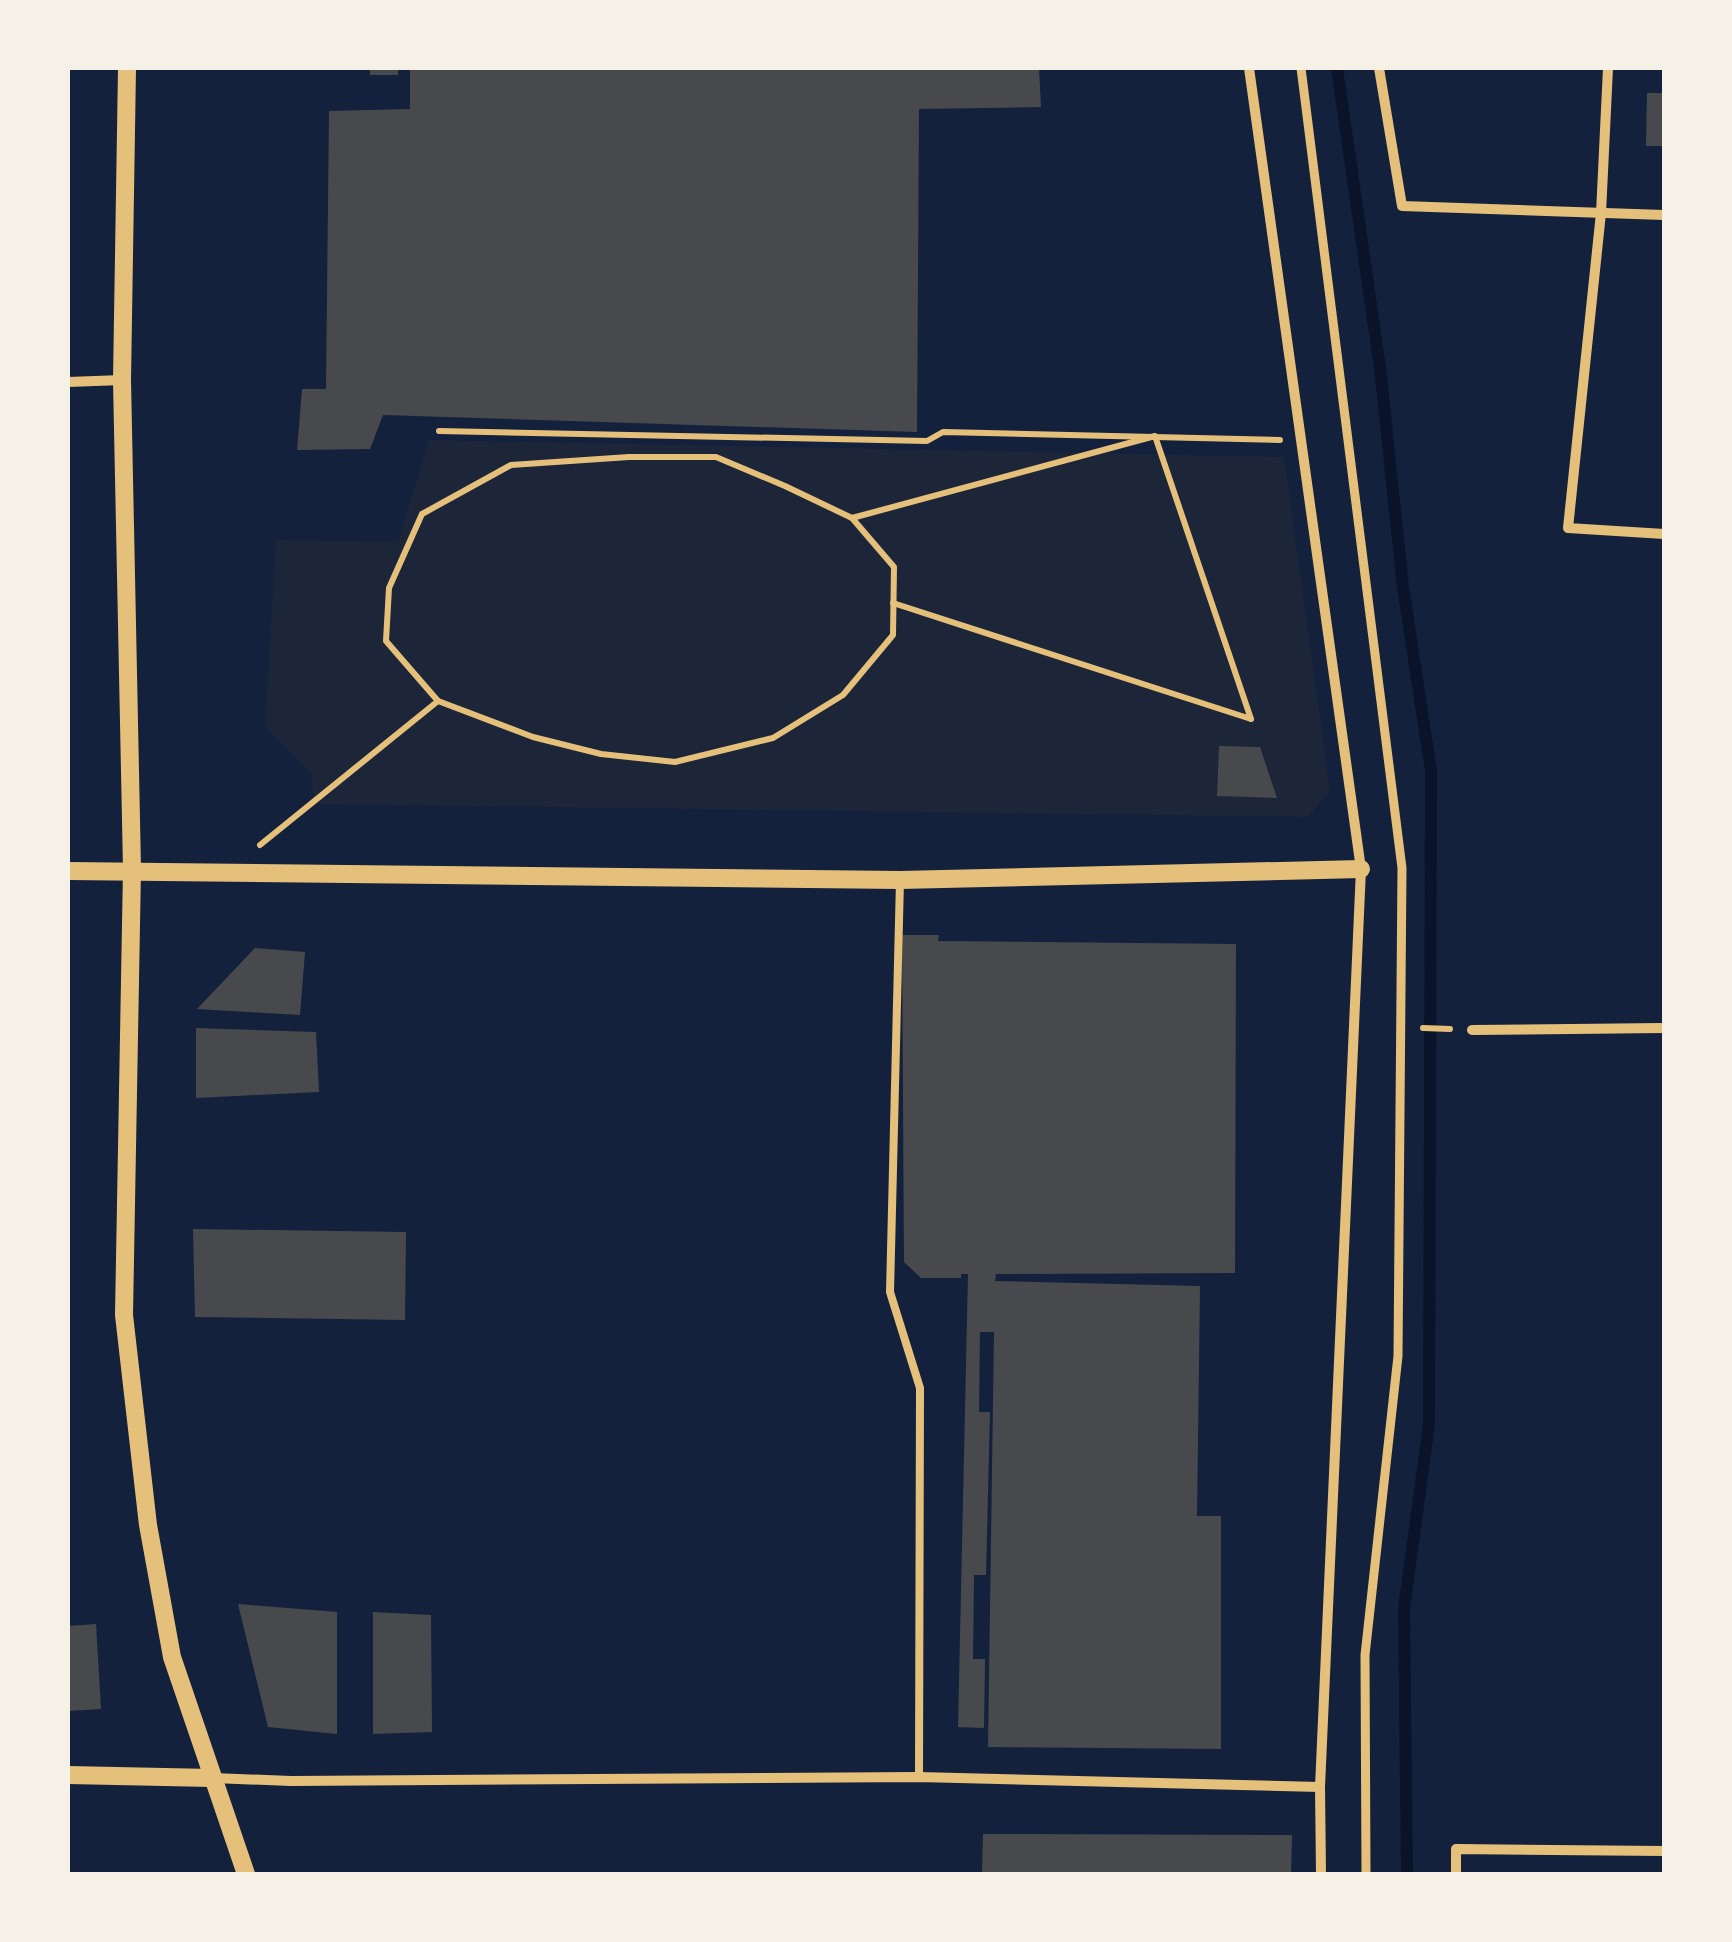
<svg xmlns="http://www.w3.org/2000/svg" width="1732" height="1942" viewBox="0 0 1732 1942" font-family="'Public Sans',sans-serif">
  <style>
    .green { fill: #1d2539 }
    .lines { fill: none; stroke-linecap: round; stroke-linejoin: round }
    .stream { stroke: #0b132b; stroke-width: 12 }
    .building { fill: #48494c }
    .path { stroke: #e5c07b; stroke-width: 6 }
    .service { stroke: #e5c07b; stroke-width: 8 }
    .pedestrian { stroke: #e5c07b; stroke-width: 9 }
    .minor { stroke: #e5c07b; stroke-width: 10 }
    .tertiary { stroke: #e5c07b; stroke-width: 18 }
  </style>
  <rect width="100%" height="100%" fill="#14213d"/>
  <polygon class="green" points="429,440 1284,457 1330,791 1308,817 313,804 312,773 265,726 276,540 398,542"/>
  <g class="lines">
    <polyline class="stream" points="1337,68 1380,368 1403,587 1431,771 1429,1424 1404,1609 1407,1874"/>
  </g>
  <g class="building">
    <rect x="370" y="68" width="28" height="7"/>
    <polygon points="410,68 1039,68 1041,107 919,109 917,432 383,415 370,449 297,450 302,389 326,389 329,111 410,109"/>
    <polygon points="1647,93 1664,93 1664,146 1646,146"/>
    <polygon points="1219,746 1260,747 1277,798 1217,796"/>
    <polygon points="902,935 939,935 938,941 1236,944 1235,1273 996,1274 995,1281 1200,1286 1197,1516 1221,1516 1221,1749 988,1747 994,1332 980,1332 979,1412 990,1412 986,1575 974,1575 973,1659 985,1659 984,1728 958,1727 968,1274 961,1274 961,1278 921,1278 904,1262"/>
    <polygon points="255,948 305,952 300,1015 197,1009"/>
    <polygon points="196,1028 316,1032 319,1092 196,1098"/>
    <polygon points="193,1229 406,1232 405,1320 195,1317"/>
    <polygon points="238,1604 337,1612 337,1734 268,1727"/>
    <polygon points="373,1612 431,1615 432,1732 373,1734"/>
    <polygon points="96,1624 101,1709 68,1711 68,1626"/>
    <polygon points="983,1834 1292,1835 1291,1874 982,1874"/>
  </g>
  <g class="lines">
    <g class="path">
      <polyline points="439,431 927,441 943,432 1280,440"/>
      <polygon points="629,457 716,457 785,486 852,518 894,567 893,635 843,695 773,738 675,762 601,754 533,737 438,701 386,641 389,588 422,514 511,465"/>
      <polyline points="852,518 1155,436 1251,719"/>
      <polyline points="893,603 1251,719"/>
      <polyline points="260,845 438,701"/>
      <polyline points="1423,1028 1450,1029"/>
    </g>
    <polyline class="service" points="900,880 890,1292 920,1388 919,1777"/>
    <polyline class="pedestrian" points="1301,68 1402,868 1398,1356 1365,1655 1366,1874"/>
    <g class="minor">
      <polyline points="1249,68 1361,869 1320,1787 1321,1874"/>
      <polyline points="1379,68 1402,206 1664,215"/>
      <polyline points="1608,68 1601,213 1568,528 1664,534"/>
      <polyline points="68,382 122,380"/>
      <polyline points="1472,1030 1664,1028"/>
      <polyline points="213,1778 291,1781 919,1777 1320,1787"/>
      <polyline points="1456,1874 1456,1849 1664,1851"/>
    </g>
    <g class="tertiary">
      <polyline points="127,68 122,380 132,869 124,1315 148,1525 172,1657 246,1874"/>
      <polyline points="68,871 900,880 1361,869"/>
      <polyline points="68,1775 212,1778"/>
    </g>
  </g>
  <rect width="1732" height="1942" fill="none" stroke="#f6f1e7" stroke-width="140"/>
</svg>
